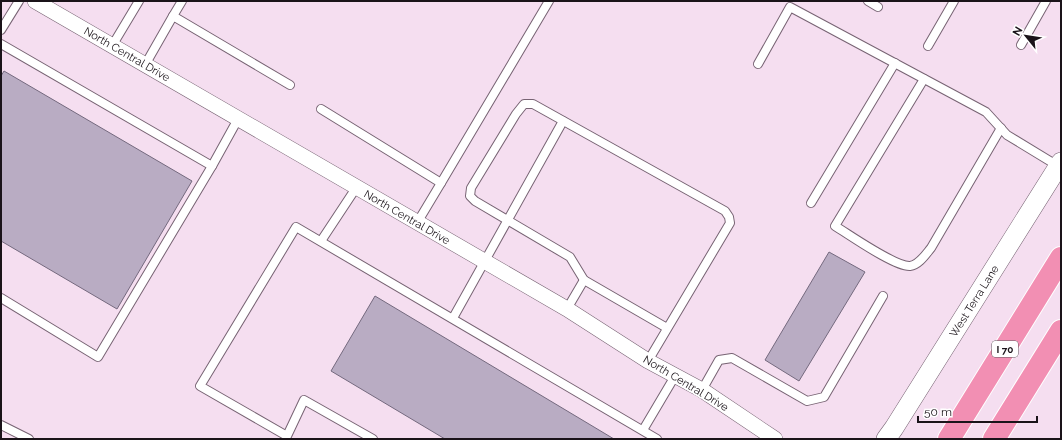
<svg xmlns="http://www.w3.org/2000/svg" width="1062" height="440" viewBox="0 0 1062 440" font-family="Raleway,sans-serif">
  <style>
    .building { fill: #b9acc3; stroke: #74697e }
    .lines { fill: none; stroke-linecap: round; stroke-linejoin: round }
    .service-casing { stroke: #776373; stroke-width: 10 }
    .minor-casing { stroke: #776373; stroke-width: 16 }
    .tertiary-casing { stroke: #776373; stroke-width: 20 }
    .motorway-casing { stroke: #fff; stroke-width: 24 }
    .service { stroke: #fff; stroke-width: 8 }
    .minor { stroke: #fff; stroke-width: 15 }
    .tertiary { stroke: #fff; stroke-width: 19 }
    .motorway { stroke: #f28fb3; stroke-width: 22 }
    .labels { text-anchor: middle; stroke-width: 3.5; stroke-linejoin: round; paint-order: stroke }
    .shield { fill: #fff; stroke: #5f5a5e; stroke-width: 1 }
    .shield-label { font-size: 10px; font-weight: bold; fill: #1a1319 }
    .street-label { font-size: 11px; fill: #1a1319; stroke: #fff }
  </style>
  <rect width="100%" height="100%" fill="#f5def0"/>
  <g class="building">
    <polygon points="4,71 192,181 117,309 1,241 1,76"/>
    <polygon points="829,252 865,272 799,381 765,360"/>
    <polygon points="375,296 614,439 445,439 331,371"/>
  </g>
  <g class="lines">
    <defs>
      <g id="service">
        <polyline points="868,1 878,7"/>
        <polyline points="173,16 182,1"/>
        <polyline points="1,30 19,1"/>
        <polyline points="1,44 212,166 238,119"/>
        <polyline points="1021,45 1046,1"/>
        <polyline points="112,46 139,1"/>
        <polyline points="928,46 954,1"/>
        <polyline points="758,64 790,7 986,112 1007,135 1058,166"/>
        <polyline points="145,65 173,16 290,85"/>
        <path d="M924,79l-89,147c15,9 60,41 75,40 9,-1 16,-12 21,-18l70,-120"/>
        <polyline points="321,109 441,183 417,223"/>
        <polyline points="441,183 549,1"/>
        <polyline points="811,203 895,63"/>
        <polyline points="321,241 356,188"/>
        <polyline points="1,298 98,357 212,166"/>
        <polyline points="567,309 584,280"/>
        <polyline points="453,318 563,121"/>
        <polyline points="648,361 730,223 729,217 725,211 533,104 524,104 516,114 471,188 470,196 475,201 570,257 584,280 667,328"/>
        <polyline points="702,390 719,360 732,358 807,401 824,397 883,296"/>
        <polyline points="1,425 29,439"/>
        <polyline points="643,430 675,376"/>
        <polyline points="373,439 304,400 287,436 200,386 296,227 657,439"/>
      </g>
      <polyline id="minor" points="35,1 567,309 648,361 702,390 775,439"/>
      <polyline id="tertiary" points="886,439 894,428 1061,162"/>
      <g id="motorway">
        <polyline points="949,439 1061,258"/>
        <polyline points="994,439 1061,331"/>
      </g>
    </defs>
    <use href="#service" class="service-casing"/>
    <use href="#minor" class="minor-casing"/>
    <use href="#tertiary" class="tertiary-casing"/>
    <use href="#motorway" class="motorway-casing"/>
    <use href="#service" class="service"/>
    <use href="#minor" class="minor"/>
    <use href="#tertiary" class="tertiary"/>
    <use href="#motorway" class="motorway"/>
  </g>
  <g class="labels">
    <rect class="shield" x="992" y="341" width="26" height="16" rx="3"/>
    <g class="shield-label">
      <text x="1005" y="353">I 70</text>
    </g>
    <g class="street-label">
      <text transform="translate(127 54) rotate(30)" y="4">North Central Drive</text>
      <text transform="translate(407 217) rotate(30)" y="4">North Central Drive</text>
      <text transform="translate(974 301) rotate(-58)" y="4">West Terra Lane</text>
      <text transform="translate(686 383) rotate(31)" y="4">North Central Drive</text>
    </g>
  </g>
  <rect width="1062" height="440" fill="none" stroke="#1a1319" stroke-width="4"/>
  <g transform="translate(1026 36) rotate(300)" stroke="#ffffff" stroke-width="3" paint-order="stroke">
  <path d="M0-3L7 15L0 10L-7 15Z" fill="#1a1319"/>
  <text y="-6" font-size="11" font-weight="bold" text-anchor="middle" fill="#1a1319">N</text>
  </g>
  <path d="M918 416v6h119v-6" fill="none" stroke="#1a1319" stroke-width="2"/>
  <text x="924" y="416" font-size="12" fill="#1a1319" stroke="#ffffff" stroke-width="3" paint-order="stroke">50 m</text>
</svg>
